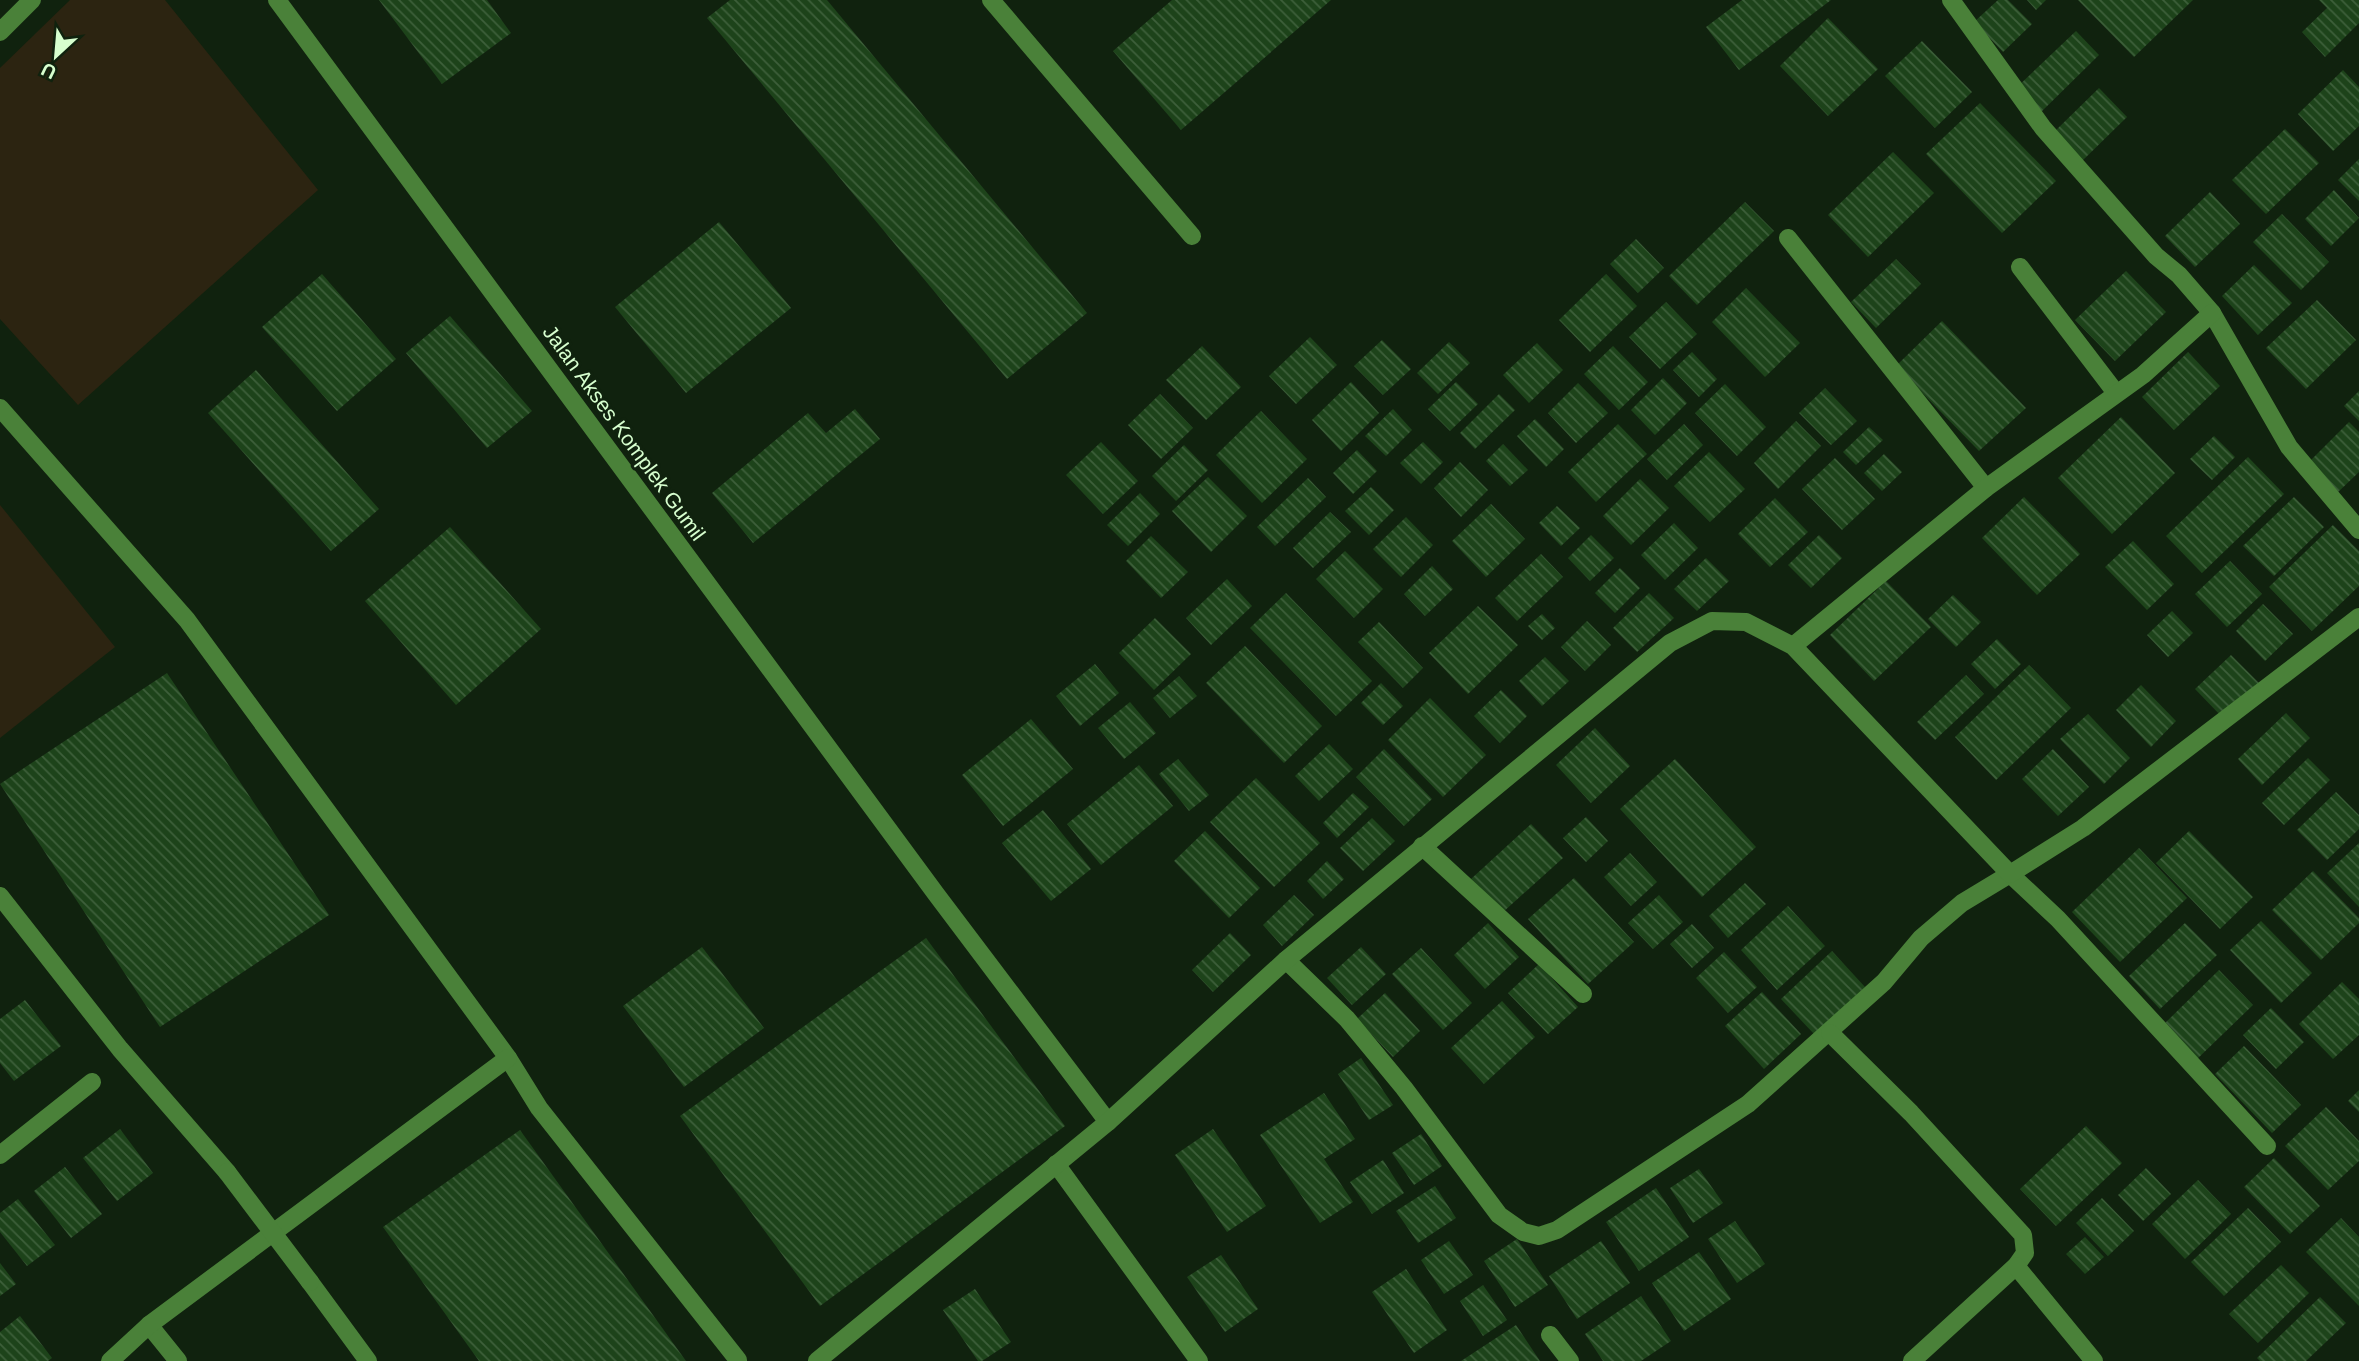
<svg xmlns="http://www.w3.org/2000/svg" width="2359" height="1361" viewBox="0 0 2359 1361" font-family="Helvetica,sans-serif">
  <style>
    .park { fill: #2c2411 }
    .building { fill: url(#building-back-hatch) }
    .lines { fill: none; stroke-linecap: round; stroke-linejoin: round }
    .minor { stroke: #4a8139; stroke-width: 18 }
    .minor-bridge { stroke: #4a8139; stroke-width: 18 }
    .labels { text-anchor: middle; stroke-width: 6; stroke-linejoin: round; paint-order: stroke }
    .street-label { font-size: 21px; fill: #d7ffcf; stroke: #10220e }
  </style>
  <defs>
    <pattern id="building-back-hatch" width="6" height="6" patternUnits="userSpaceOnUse" patternTransform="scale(1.75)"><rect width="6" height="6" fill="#1d431a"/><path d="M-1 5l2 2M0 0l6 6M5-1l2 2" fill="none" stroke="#3d5f3a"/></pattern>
  </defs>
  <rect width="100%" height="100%" fill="#10220e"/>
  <g class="park">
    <polygon points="70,0 165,0 318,190 78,405 0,319 0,68"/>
    <polygon points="0,505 115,647 0,738"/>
  </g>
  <g class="building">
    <polygon points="379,0 487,0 511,33 442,84"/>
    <polygon points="730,0 827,0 1087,313 1007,379 707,18"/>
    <polygon points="1172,0 1331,0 1181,130 1113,51"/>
    <polygon points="1742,0 1831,0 1739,70 1706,27"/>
    <polygon points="1998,0 2008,0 2032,24 2003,52 1974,22"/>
    <polygon points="2027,0 2046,0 2036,10"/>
    <polygon points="2078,0 2193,0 2134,57"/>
    <polygon points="2319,0 2359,0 2359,23 2325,57 2302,32 2327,8"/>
    <polygon points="1828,18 1878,69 1828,116 1780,66"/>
    <polygon points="2076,31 2099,55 2039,114 2014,90"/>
    <polygon points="1922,41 1972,92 1935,128 1885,76"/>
    <polygon points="2343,70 2359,87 2359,126 2333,151 2298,114"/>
    <polygon points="2099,88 2127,117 2080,163 2052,134"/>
    <polygon points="1980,103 2056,181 2002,233 1926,154"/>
    <polygon points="2285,129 2319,163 2266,214 2232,180"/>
    <polygon points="1893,152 1934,193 1868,257 1828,215"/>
    <polygon points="2359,159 2359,201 2338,180"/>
    <polygon points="2334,190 2359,218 2331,246 2305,219"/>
    <polygon points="2210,192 2240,224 2195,267 2165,236"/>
    <polygon points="1745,202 1774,231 1697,305 1669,276"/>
    <polygon points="2282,214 2329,262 2301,290 2253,242"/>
    <polygon points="719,222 791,308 686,393 615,307"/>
    <polygon points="1636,239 1664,268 1638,293 1610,264"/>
    <polygon points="1896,259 1921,284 1876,328 1851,302"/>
    <polygon points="2254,265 2292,303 2258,335 2222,296"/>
    <polygon points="2126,271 2166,312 2115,361 2075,320"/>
    <polygon points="322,274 396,359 337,411 262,327"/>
    <polygon points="1606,274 1637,306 1590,352 1559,320"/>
    <polygon points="1746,288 1800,343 1765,377 1712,322"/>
    <polygon points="2317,300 2356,340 2306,389 2266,348"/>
    <polygon points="1666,302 1697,334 1660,369 1629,337"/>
    <polygon points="450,316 532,411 487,448 406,353"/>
    <polygon points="1942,321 2026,408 1979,451 1896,366"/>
    <polygon points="1310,337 1337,365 1296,404 1269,376"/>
    <polygon points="1382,340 1411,369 1383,395 1354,366"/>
    <polygon points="1449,342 1470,363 1438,394 1417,373"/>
    <polygon points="1537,343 1563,370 1529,403 1503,375"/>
    <polygon points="1202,346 1241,387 1206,420 1166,380"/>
    <polygon points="1613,346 1648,382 1619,410 1584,374"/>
    <polygon points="1692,352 1717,379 1699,397 1673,370"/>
    <polygon points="2188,352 2220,386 2174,430 2142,397"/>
    <polygon points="256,370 379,509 331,551 208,413"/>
    <polygon points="1663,378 1687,403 1655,435 1631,410"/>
    <polygon points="1351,382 1379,413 1341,451 1312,420"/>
    <polygon points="1456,382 1478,404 1450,431 1428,409"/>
    <polygon points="1578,383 1608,413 1576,443 1548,413"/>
    <polygon points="1725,384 1766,427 1737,456 1695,413"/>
    <polygon points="1825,388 1857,421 1831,445 1799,413"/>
    <polygon points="2359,391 2359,421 2344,406"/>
    <polygon points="1160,394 1193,428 1161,459 1128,425"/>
    <polygon points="1499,394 1515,410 1475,449 1460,433"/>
    <polygon points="855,409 880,439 753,543 712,493 808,413 826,433"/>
    <polygon points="1393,409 1412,430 1386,456 1365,436"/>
    <polygon points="1261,411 1307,459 1262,503 1216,455"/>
    <polygon points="2121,417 2175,473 2112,534 2058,478"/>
    <polygon points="1535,419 1564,449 1546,467 1517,436"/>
    <polygon points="1796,421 1821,446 1778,489 1754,463"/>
    <polygon points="2349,422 2359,432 2359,472 2336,494 2307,464"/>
    <polygon points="1618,424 1647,454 1596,502 1568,472"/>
    <polygon points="1684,424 1703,445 1667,480 1647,459"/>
    <polygon points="1869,427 1883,440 1856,465 1843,452"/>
    <polygon points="2214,436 2235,457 2212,480 2190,459"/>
    <polygon points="1101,442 1138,481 1103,514 1066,475"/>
    <polygon points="1423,442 1443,462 1421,484 1400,463"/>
    <polygon points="1503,444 1528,470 1510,486 1486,461"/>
    <polygon points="1184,445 1208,470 1176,501 1152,476"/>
    <polygon points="1357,450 1377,471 1353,494 1333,473"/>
    <polygon points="1709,452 1745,489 1710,522 1674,486"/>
    <polygon points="1884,454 1902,472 1882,491 1864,473"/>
    <polygon points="2248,457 2284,494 2202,573 2166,536"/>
    <polygon points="1835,458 1875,499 1842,530 1802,489"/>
    <polygon points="1460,462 1488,490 1461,517 1434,488"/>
    <polygon points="1208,477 1247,516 1211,552 1172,511"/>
    <polygon points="1308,478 1326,497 1275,546 1257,527"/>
    <polygon points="1640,479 1669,508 1631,545 1603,516"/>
    <polygon points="1371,487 1394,510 1369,535 1345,511"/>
    <polygon points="1140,493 1160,514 1128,546 1107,525"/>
    <polygon points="2024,497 2080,554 2037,595 1982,538"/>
    <polygon points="2294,497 2324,527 2274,576 2243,546"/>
    <polygon points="1775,498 1808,532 1770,567 1738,534"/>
    <polygon points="1491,504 1525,539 1486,577 1452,541"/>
    <polygon points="1557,506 1580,528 1561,546 1539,523"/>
    <polygon points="1330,512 1351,532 1313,568 1293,548"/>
    <polygon points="1406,517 1433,545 1401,577 1373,549"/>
    <polygon points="1674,523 1698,548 1665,580 1641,555"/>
    <polygon points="2333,525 2359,551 2359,586 2312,631 2269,587"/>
    <polygon points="450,527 541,629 456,705 365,601"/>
    <polygon points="1591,535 1614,558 1590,581 1568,558"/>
    <polygon points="1819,535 1842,558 1811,588 1788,565"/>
    <polygon points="1151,536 1188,572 1161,598 1126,561"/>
    <polygon points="2133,541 2174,584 2147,610 2105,567"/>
    <polygon points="1345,551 1383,589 1354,618 1316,579"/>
    <polygon points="1541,554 1563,577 1517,621 1495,598"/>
    <polygon points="1706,558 1729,581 1697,611 1674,589"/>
    <polygon points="2230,561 2262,594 2227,627 2195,594"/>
    <polygon points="1432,566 1453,589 1425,616 1404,594"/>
    <polygon points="1620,568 1640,588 1615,613 1595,593"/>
    <polygon points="1227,579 1252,606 1211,645 1186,618"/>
    <polygon points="1886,581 1931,627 1874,681 1830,635"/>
    <polygon points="1286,593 1372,681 1336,716 1250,628"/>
    <polygon points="1649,593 1674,618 1637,652 1613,628"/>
    <polygon points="1953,595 1981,622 1956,647 1928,619"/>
    <polygon points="2263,604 2293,634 2265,661 2236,631"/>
    <polygon points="1478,606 1518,645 1468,694 1429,653"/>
    <polygon points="2172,611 2193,633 2168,657 2147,635"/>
    <polygon points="1542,614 1555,628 1542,640 1528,626"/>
    <polygon points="1155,618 1191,654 1154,690 1119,653"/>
    <polygon points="1587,621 1611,645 1585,671 1561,647"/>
    <polygon points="1379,622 1423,668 1403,688 1358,642"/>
    <polygon points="1997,639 2021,664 1995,689 1971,664"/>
    <polygon points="1245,646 1322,726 1284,763 1206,683"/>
    <polygon points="2231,655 2259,683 2223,718 2195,689"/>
    <polygon points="1545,657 1569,681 1542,706 1519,681"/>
    <polygon points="1095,664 1119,693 1080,726 1056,696"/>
    <polygon points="2029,665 2071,708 1996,780 1955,737"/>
    <polygon points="167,673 329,915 160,1027 0,784"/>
    <polygon points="1966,675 1984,694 1935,740 1917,722"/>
    <polygon points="1179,676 1197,696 1170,718 1153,698"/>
    <polygon points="1381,683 1403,706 1383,725 1361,703"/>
    <polygon points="2141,685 2176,721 2151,747 2116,710"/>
    <polygon points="1501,690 1527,716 1500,743 1474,716"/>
    <polygon points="1430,698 1486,755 1443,797 1388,740"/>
    <polygon points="1130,702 1156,733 1124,759 1098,728"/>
    <polygon points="2286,713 2310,738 2262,785 2238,759"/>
    <polygon points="2088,714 2130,758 2104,784 2060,739"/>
    <polygon points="1031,719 1073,769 1003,826 962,775"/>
    <polygon points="1595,728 1630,766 1591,803 1556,765"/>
    <polygon points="1329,744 1353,769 1319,801 1295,776"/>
    <polygon points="1384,749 1432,799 1404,826 1356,777"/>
    <polygon points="2053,749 2089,787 2058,816 2022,779"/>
    <polygon points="2308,758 2330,780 2284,825 2262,803"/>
    <polygon points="1178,759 1209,795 1189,811 1159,774"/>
    <polygon points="1675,759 1756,847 1702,897 1620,809"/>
    <polygon points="1139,765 1173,806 1101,865 1067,824"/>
    <polygon points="1256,778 1320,843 1274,887 1210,822"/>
    <polygon points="2336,792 2359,815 2359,829 2327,860 2297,830"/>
    <polygon points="1353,793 1369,807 1337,838 1323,823"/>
    <polygon points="1043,810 1091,869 1051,901 1002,843"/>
    <polygon points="1586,817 1608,841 1586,862 1563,838"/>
    <polygon points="1372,818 1395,841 1363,871 1340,848"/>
    <polygon points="1531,824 1563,858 1502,913 1471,879"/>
    <polygon points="1205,831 1260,888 1229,918 1174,861"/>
    <polygon points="2189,831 2253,897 2220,929 2156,863"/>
    <polygon points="2359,843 2359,907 2327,873"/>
    <polygon points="2139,848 2187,898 2120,962 2072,912"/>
    <polygon points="1630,853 1657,882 1631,906 1604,877"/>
    <polygon points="1327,861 1344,879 1323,899 1307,881"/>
    <polygon points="2313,871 2359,918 2359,923 2321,960 2272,910"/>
    <polygon points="1574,878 1634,942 1588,984 1528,919"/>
    <polygon points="1745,883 1766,904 1728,938 1709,916"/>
    <polygon points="1294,895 1314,915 1282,946 1263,925"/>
    <polygon points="1659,895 1683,922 1653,949 1628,923"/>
    <polygon points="1788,906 1825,946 1777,990 1741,950"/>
    <polygon points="2261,921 2312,973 2281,1003 2230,950"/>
    <polygon points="1488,923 1519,957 1485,989 1454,955"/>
    <polygon points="2185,923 2217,955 2160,1009 2129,976"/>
    <polygon points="1692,924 1714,948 1692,968 1670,944"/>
    <polygon points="1230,933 1251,955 1213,992 1192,970"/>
    <polygon points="926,938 1065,1126 820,1306 680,1116"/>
    <polygon points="702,947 764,1028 684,1087 623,1006"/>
    <polygon points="1361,947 1386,974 1352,1005 1327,978"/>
    <polygon points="1421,948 1472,1003 1443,1030 1392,974"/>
    <polygon points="1832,951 1865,987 1814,1034 1781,999"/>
    <polygon points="1724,952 1757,987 1728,1013 1696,978"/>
    <polygon points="1539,964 1578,1007 1548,1034 1508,993"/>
    <polygon points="2219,970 2253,1005 2195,1061 2162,1026"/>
    <polygon points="2342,982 2359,999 2359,1035 2333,1059 2299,1024"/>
    <polygon points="1762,992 1801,1034 1764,1069 1725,1026"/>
    <polygon points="1385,993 1420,1031 1393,1057 1357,1019"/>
    <polygon points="25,1000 61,1046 14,1081 0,1063 0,1019"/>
    <polygon points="1502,1001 1535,1037 1484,1084 1451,1048"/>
    <polygon points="2271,1008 2304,1042 2276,1069 2243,1035"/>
    <polygon points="2244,1046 2301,1105 2272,1133 2215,1074"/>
    <polygon points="1361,1058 1393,1105 1369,1120 1338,1074"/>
    <polygon points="2359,1090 2359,1112 2348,1101"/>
    <polygon points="1324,1093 1355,1139 1324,1159 1353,1202 1320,1223 1260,1135"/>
    <polygon points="2326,1107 2359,1141 2359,1161 2328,1190 2285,1146"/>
    <polygon points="2086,1126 2122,1163 2056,1226 2020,1189"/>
    <polygon points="120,1129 153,1173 117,1201 83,1158"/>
    <polygon points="1213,1129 1266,1206 1227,1232 1175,1155"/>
    <polygon points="520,1130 686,1361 479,1361 383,1227"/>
    <polygon points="1421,1134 1442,1166 1414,1185 1392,1153"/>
    <polygon points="2274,1158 2320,1206 2290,1234 2244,1187"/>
    <polygon points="1383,1160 1404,1193 1372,1214 1350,1182"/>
    <polygon points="65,1167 102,1214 71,1238 34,1191"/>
    <polygon points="2146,1168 2171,1194 2143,1221 2118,1195"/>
    <polygon points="1699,1169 1723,1203 1693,1223 1670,1188"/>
    <polygon points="2198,1180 2231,1214 2185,1259 2152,1224"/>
    <polygon points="1435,1186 1456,1218 1418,1243 1396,1211"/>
    <polygon points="1656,1188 1689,1237 1639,1271 1606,1222"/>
    <polygon points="2102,1198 2134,1231 2108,1256 2076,1223"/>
    <polygon points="18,1199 55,1245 27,1266 0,1232 0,1213"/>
    <polygon points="2248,1208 2281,1242 2224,1296 2191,1262"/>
    <polygon points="2341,1218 2359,1237 2359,1306 2306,1252"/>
    <polygon points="1735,1221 1765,1264 1737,1283 1708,1239"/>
    <polygon points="2085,1237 2104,1257 2085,1274 2066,1254"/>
    <polygon points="1517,1239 1548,1285 1515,1307 1484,1261"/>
    <polygon points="1449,1241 1473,1275 1444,1294 1421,1260"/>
    <polygon points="1601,1241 1630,1283 1577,1319 1549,1276"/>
    <polygon points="1699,1252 1731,1299 1684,1331 1652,1283"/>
    <polygon points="1221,1255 1258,1309 1225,1332 1187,1277"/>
    <polygon points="0,1263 16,1284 0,1296"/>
    <polygon points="2281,1265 2309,1293 2258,1343 2229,1314"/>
    <polygon points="1406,1269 1447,1330 1414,1353 1372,1292"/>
    <polygon points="1483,1285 1507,1320 1483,1336 1460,1301"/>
    <polygon points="975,1289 1011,1342 982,1361 978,1361 943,1310"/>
    <polygon points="1641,1296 1671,1341 1641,1361 1603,1361 1585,1334"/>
    <polygon points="2320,1297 2346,1323 2306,1361 2260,1361 2257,1358"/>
    <polygon points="20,1316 52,1358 48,1361 0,1361 0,1332"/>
    <polygon points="1516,1325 1540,1361 1461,1361"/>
  </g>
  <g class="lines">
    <g class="minor">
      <polyline points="277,0 936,894 1108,1122"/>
      <polyline points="991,0 1192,236"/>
      <polyline points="1951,0 2043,128 2156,256 2179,275 2212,313 2289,447 2359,530"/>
      <polyline points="0,32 32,0"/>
      <polyline points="1788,238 1986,488"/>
      <polyline points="2020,267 2116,393"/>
      <polyline points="0,408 187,620 508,1058 539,1108 738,1360"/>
      <polyline points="1793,646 1986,488 2143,375 2212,313"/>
      <polyline points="1422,846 1583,994"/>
      <polyline points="0,896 120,1049 227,1172"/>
      <polyline points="1286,960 1347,1019 1404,1088 1499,1215 1523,1232 1539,1236 1557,1230 1748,1104 1884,982 1921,938 1962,903 2010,874 2058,919 2267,1146"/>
      <polyline points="1830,1033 1911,1113 2023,1235 2025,1253 2016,1266 1912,1361"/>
      <polyline points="0,1155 92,1082"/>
      <polyline points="1056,1164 1199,1361"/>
      <polyline points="2016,1266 2094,1361"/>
      <polyline points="310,1282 368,1361"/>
      <polyline points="149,1325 178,1361"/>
      <polyline points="1550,1335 1570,1361"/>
      <polyline points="110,1361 149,1325 508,1058"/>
      <polyline points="817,1361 1108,1122 1286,960 1670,643 1712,621 1746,622 1793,646 2010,874 2083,828 2359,617"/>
    </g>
    <polyline class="minor-bridge" points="227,1172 310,1282"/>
  </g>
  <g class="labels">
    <g class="street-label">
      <text transform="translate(624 433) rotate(54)" y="7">Jalan Akses Komplek Gumil</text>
    </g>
  </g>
  <g transform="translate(56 56) rotate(206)" stroke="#10220e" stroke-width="5" paint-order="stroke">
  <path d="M0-5L12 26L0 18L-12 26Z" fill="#d7ffcf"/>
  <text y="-10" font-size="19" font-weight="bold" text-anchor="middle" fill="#d7ffcf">U</text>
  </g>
</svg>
